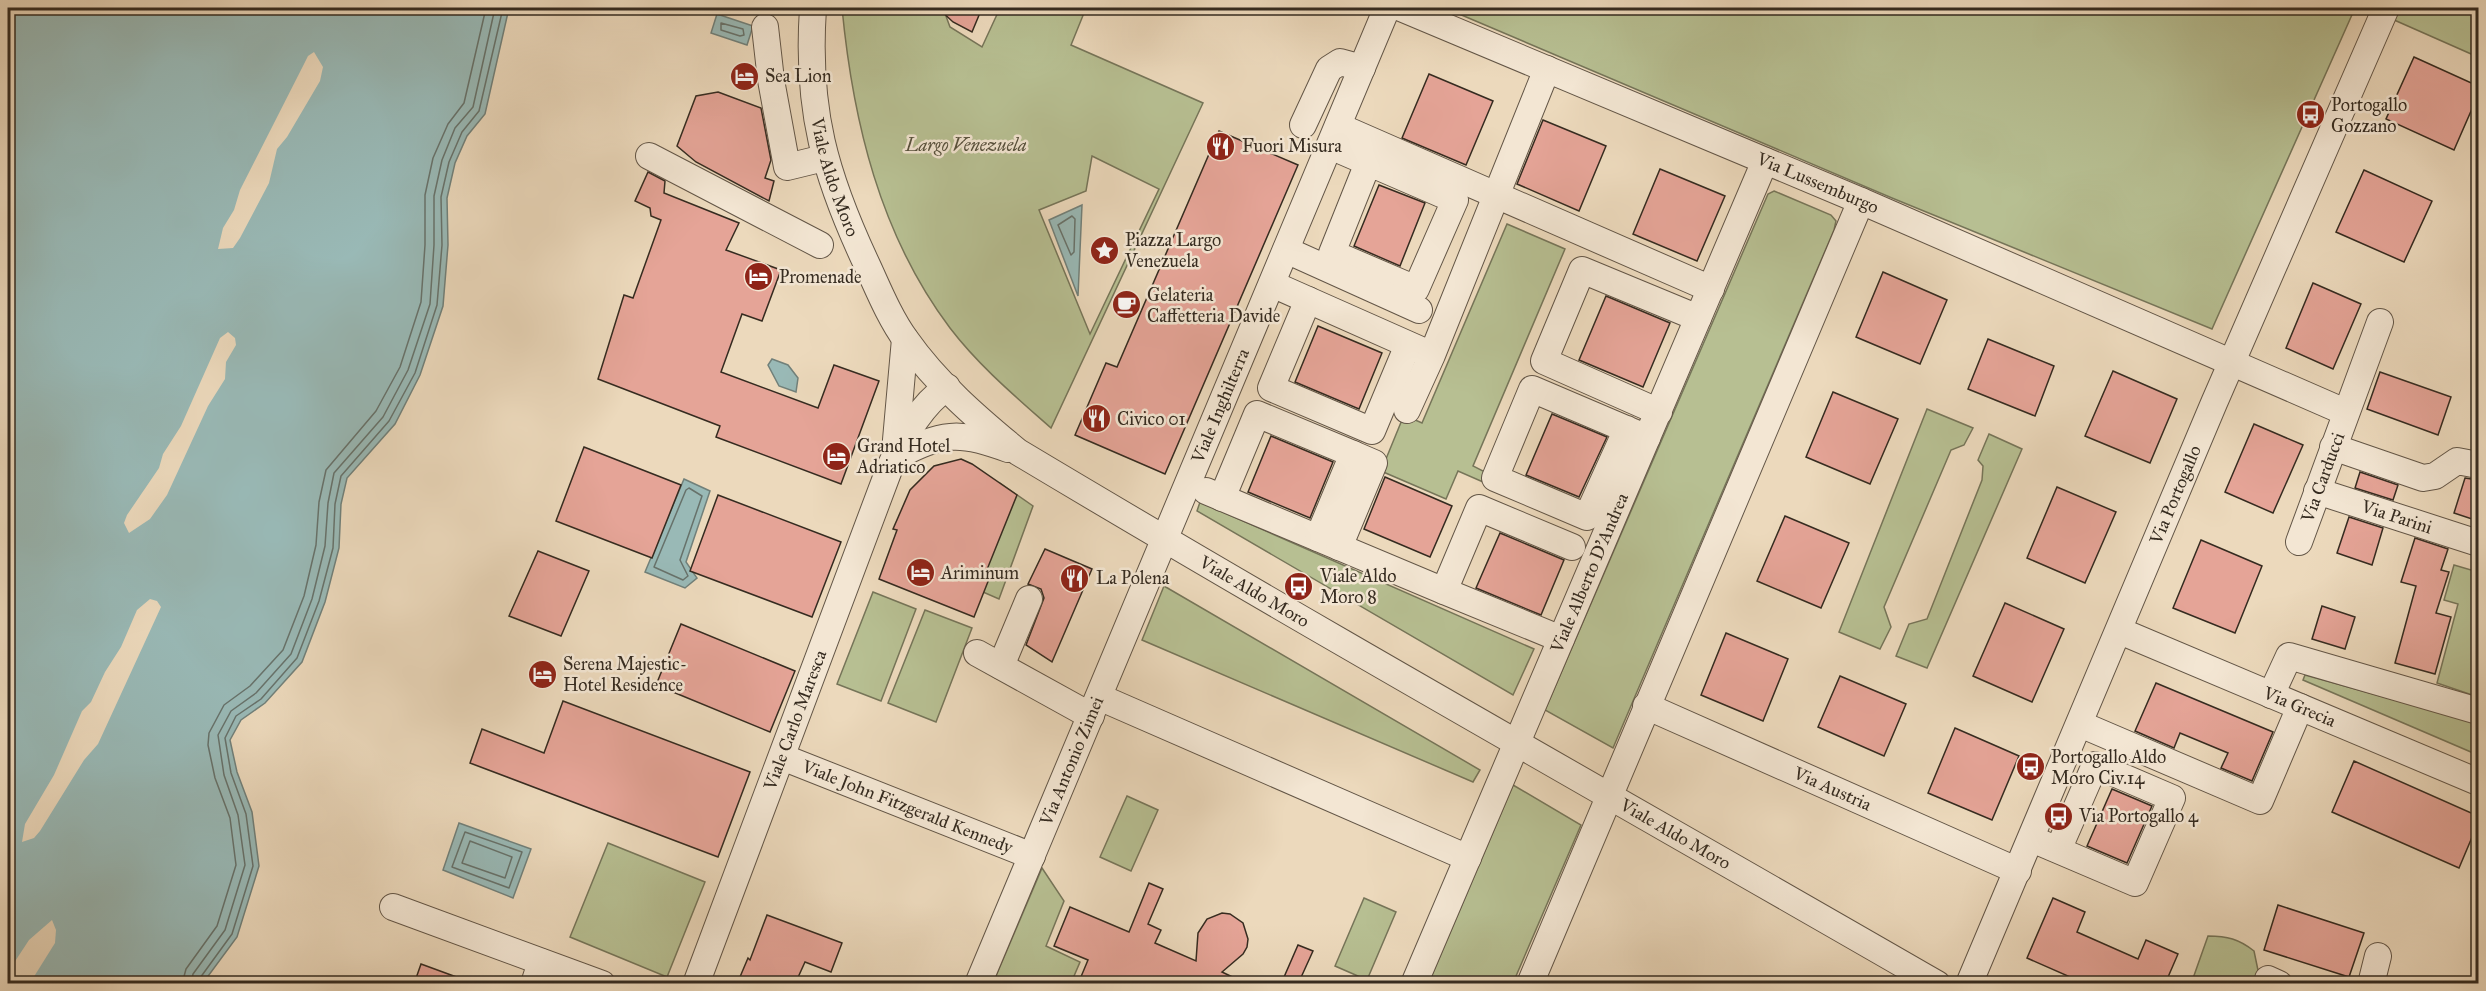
<svg xmlns="http://www.w3.org/2000/svg" width="2486" height="991" viewBox="0 0 2486 991" font-family="'IM FELL Great Primer',serif">
  <style>
    .green { fill: #b7bf92; stroke: #767559; stroke-width: 1.5; fill-rule: evenodd }
    .water { fill: #99b9b6; stroke: #71807a; stroke-width: 1.5 }
    .pier { fill: #ecd9bc }
    .lines { fill: none; stroke-linecap: round; stroke-linejoin: round }
    .shore { stroke: #67726b; stroke-width: 1.5 }
    .building { fill: #e5a497; stroke: #352b20; stroke-width: 1.5 }
    .minor-casing { stroke: #635647; stroke-width: 28 }
    .minor { stroke: #f3e6d3; stroke-width: 26 }
    .labels { text-anchor: middle; stroke-width: 5; stroke-linejoin: round; paint-order: stroke }
    .poi-label { font-size: 18px; fill: #352b20; stroke: #f3e6d3; text-anchor: start }
    .park-label { font-size: 18px; font-style: italic; fill: #56503c; stroke: #f3e6d3 }
    .street-label { font-size: 18px; fill: #352b20; stroke: #f3e6d3 }
  </style>
  <rect width="100%" height="100%" fill="#ecd9bc"/>
  <filter id="stains"><feTurbulence type="fractalNoise" baseFrequency=".00333" numOctaves="4"/><feColorMatrix values="0 0 0 0 .2 0 0 0 0 .09 0 0 0 0 .02 0 0 0 .5 -.17"/></filter>
  <radialGradient id="worn" r=".72"><stop offset=".6" stop-color="#630" stop-opacity="0"/><stop offset="1" stop-color="#630" stop-opacity=".3"/></radialGradient>
  <g class="green">
    <path d="M842,8h101l7,19 32,20 18,-39h86l-15,37 132,58 -152,325c-35,-31 -72,-62 -101,-100 -70,-93 -97,-206 -108,-320zM1092,156l67,33 -69,145 -51,-124 47,-19z"/>
    <polygon points="1445,8 2355,8 2212,329 1892,198"/>
    <polygon points="2367,8 2478,8 2478,57"/>
    <polygon points="1774,191 1831,215 1836,221 1834,230 1613,748 1545,710 1768,194"/>
    <polygon points="1507,224 1565,249 1473,466 1487,473 1483,482 1458,471 1446,499 1381,471 1404,415 1422,423"/>
    <polygon points="1927,409 1973,428 1964,445 1951,450 1884,607 1891,627 1880,649 1839,632"/>
    <polygon points="1989,434 2022,449 1927,668 1896,656 1909,624 1927,619 1982,480 1983,466 1978,460"/>
    <polygon points="1000,483 1033,506 999,599 983,592"/>
    <polygon points="1200,502 1534,649 1513,695 1197,511"/>
    <polygon points="2454,565 2478,572 2478,697 2437,683 2458,604 2444,600"/>
    <polygon points="1164,586 1480,770 1473,782 1142,640"/>
    <polygon points="873,592 916,609 881,701 837,684"/>
    <polygon points="925,610 972,628 936,722 888,703"/>
    <polygon points="2305,675 2478,723 2478,755 2303,680"/>
    <polygon points="1513,785 1581,825 1513,983 1428,984"/>
    <polygon points="1127,796 1158,810 1131,871 1100,857"/>
    <polygon points="608,843 705,882 667,977 570,937"/>
    <polygon points="1042,868 1064,901 1046,946 1080,962 1071,983 993,983"/>
    <polygon points="1364,898 1396,912 1367,980 1335,966"/>
    <path d="M2208,936c19,0 31,3 46,15l5,24 -3,8 -65,1z"/>
  </g>
  <g class="water">
    <polygon points="8,8 509,8 485,114 467,136 455,163 447,198 448,245 443,306 420,375 395,424 347,478 341,504 339,548 325,602 302,662 265,703 241,720 230,740 237,772 252,812 259,866 237,937 203,983 8,983"/>
    <polygon points="717,14 753,26 747,45 711,33"/>
    <polygon points="1082,205 1078,296 1049,220"/>
    <polygon points="772,359 788,365 798,378 796,392 779,386 768,365"/>
    <polygon points="684,479 710,491 686,562 697,578 685,588 645,572"/>
    <polygon points="459,823 531,849 513,898 443,870"/>
  </g>
  <g class="pier">
    <polygon points="314,52 323,67 320,81 287,137 277,149 269,183 240,238 233,248 218,249 223,228 234,210 240,190 302,68 308,56"/>
    <polygon points="228,332 235,338 236,345 226,362 225,379 208,406 167,495 150,519 129,533 124,523 127,515 159,468 163,454 181,426 220,338"/>
    <polygon points="150,599 157,601 161,607 98,744 84,760 40,831 34,838 22,842 25,824 54,775 82,711 91,702 105,672 121,647 137,610"/>
    <polygon points="52,920 56,930 55,943 30,983 8,983 10,969 29,940"/>
  </g>
  <g class="lines">
    <g class="shore">
      <polygon points="721,23 743,29 744,35 740,36 721,30"/>
      <polygon points="1072,216 1075,219 1074,252 1071,255 1058,225"/>
      <polygon points="689,488 702,496 680,560 688,576 683,580 654,567 686,490"/>
      <polygon points="465,832 522,852 509,888 452,867"/>
      <polygon points="470,841 512,857 505,878 462,863"/>
      <polyline points="182,984 186,969 217,926 236,865 230,818 215,778 208,745 209,733 224,705 250,686 283,650 304,596 316,545 319,502 326,470 376,411 400,367 421,302 425,245 425,195 433,158 448,124 464,103 486,8"/>
      <polyline points="191,984 193,974 225,930 245,865 238,815 224,775 218,735 231,711 256,693 291,654 312,599 325,546 328,503 334,473 383,417 408,370 430,304 434,245 434,196 442,160 455,128 473,107 495,8"/>
      <polyline points="199,984 200,978 232,934 253,866 246,814 231,773 225,738 236,716 261,699 297,658 319,601 333,548 335,504 341,476 389,421 415,373 437,305 442,245 441,197 449,162 462,132 479,111 503,8"/>
    </g>
  </g>
  <g class="building">
    <polygon points="938,8 982,8 972,32 953,22"/>
    <polygon points="2414,57 2478,86 2478,95 2454,150 2386,119"/>
    <polygon points="1429,74 1493,101 1466,165 1402,138"/>
    <polygon points="718,92 761,108 771,160 765,178 774,181 769,201 696,162 677,146 696,96"/>
    <polygon points="1543,120 1606,146 1579,211 1517,184"/>
    <polygon points="1219,131 1298,165 1165,474 1075,435 1106,363 1117,367"/>
    <polygon points="1660,169 1725,196 1697,261 1633,234"/>
    <polygon points="2364,170 2432,201 2404,262 2336,232"/>
    <polygon points="648,172 665,181 664,193 739,223 726,250 781,270 762,321 742,314 721,372 818,408 834,365 879,381 841,484 716,437 720,426 598,379 624,295 633,298 661,220 651,216 650,208 635,201"/>
    <polygon points="1379,185 1425,203 1400,266 1354,246"/>
    <polygon points="1883,272 1947,300 1920,364 1856,337"/>
    <polygon points="2313,283 2361,304 2333,369 2286,348"/>
    <polygon points="1606,296 1670,323 1643,387 1579,360"/>
    <polygon points="1318,326 1382,353 1359,409 1295,382"/>
    <polygon points="1988,339 2054,366 2035,416 1968,389"/>
    <polygon points="2113,371 2177,399 2150,463 2085,436"/>
    <polygon points="2380,372 2451,397 2438,435 2367,409"/>
    <polygon points="1833,392 1898,419 1870,484 1806,457"/>
    <polygon points="1552,414 1607,437 1579,497 1526,475"/>
    <polygon points="2254,424 2303,445 2273,513 2225,492"/>
    <polygon points="1271,436 1333,462 1310,518 1248,492"/>
    <polygon points="584,447 681,485 652,558 556,521"/>
    <polygon points="961,459 972,464 1017,495 986,572 991,574 974,617 879,579 897,530 893,529 910,490 934,466"/>
    <polygon points="2360,472 2398,485 2393,500 2355,488"/>
    <polygon points="1385,477 1452,506 1430,557 1364,529"/>
    <polygon points="2465,478 2478,480 2478,521 2454,513"/>
    <polygon points="2057,487 2116,512 2085,583 2027,558"/>
    <polygon points="718,495 841,542 812,617 690,571"/>
    <polygon points="1785,516 1849,543 1821,608 1757,581"/>
    <polygon points="2349,517 2383,528 2372,565 2337,553"/>
    <polygon points="1500,533 1564,560 1541,615 1476,588"/>
    <polygon points="2415,538 2448,549 2441,570 2449,572 2436,613 2451,617 2435,674 2395,663 2416,586 2401,582"/>
    <polygon points="2201,540 2262,566 2235,633 2173,608"/>
    <polygon points="1045,549 1092,569 1052,662 1026,645 1044,598 1041,589 1028,584"/>
    <polygon points="538,551 589,571 561,636 509,616"/>
    <polygon points="2005,603 2064,629 2032,702 1973,676"/>
    <polygon points="2322,606 2355,617 2345,649 2312,639"/>
    <polygon points="681,624 795,671 770,732 656,685"/>
    <polygon points="1726,633 1788,659 1763,721 1701,695"/>
    <polygon points="1840,676 1906,704 1884,756 1818,727"/>
    <polygon points="2156,683 2273,732 2252,781 2221,768 2228,753 2180,733 2174,748 2135,731"/>
    <polygon points="563,701 750,772 718,857 470,763 482,729 544,753"/>
    <polygon points="1955,728 2019,756 1992,820 1928,793"/>
    <polygon points="2354,761 2478,816 2478,823 2459,868 2332,812"/>
    <polygon points="2112,789 2152,806 2127,863 2087,846"/>
    <polygon points="1149,883 1163,889 1148,924 1161,930 1155,943 1196,961 1198,933 1207,919 1222,913 1230,914 1243,923 1248,939 1247,947 1243,954 1222,972 1247,984 1078,984 1088,960 1054,946 1070,907 1129,932"/>
    <polygon points="2053,898 2085,912 2077,932 2138,959 2146,940 2178,954 2165,984 2086,984 2027,958"/>
    <polygon points="2278,905 2364,933 2349,977 2264,950"/>
    <polygon points="767,915 842,943 831,972 805,962 795,984 737,984 748,958 750,960"/>
    <polygon points="1298,945 1313,951 1298,984 1281,984"/>
    <polygon points="421,964 470,982 469,984 414,984"/>
  </g>
  <g class="lines">
    <defs>
      <g id="minor">
        <path id="s1" d="M813,8c-7,102 12,168 55,259 11,24 22,51 38,73 30,43 72,79 112,112 304,182 612,355 919,532"/>
        <path id="s2" d="M1401,8l460,193 484,211"/>
        <polyline points="765,27 771,80 787,167 824,158"/>
        <polyline points="1303,125 1329,69 1340,62 1362,68"/>
        <polyline points="1338,126 1711,289"/>
        <polyline points="1330,146 1455,200 1416,289 1332,253 1368,163"/>
        <polyline points="649,156 820,245"/>
        <polyline points="1286,250 1419,310"/>
        <polyline points="1272,284 1423,351"/>
        <polyline points="1308,300 1271,388 1372,431 1408,345"/>
        <polyline points="1407,410 1432,355 1547,69"/>
        <polyline points="1659,412 1544,361 1582,270 1698,318"/>
        <polyline points="1627,429 1587,517 1495,478 1532,389 1647,438"/>
        <polyline points="2333,447 2423,478 2435,476 2457,461 2478,465"/>
        <polyline points="895,451 905,339"/>
        <path d="M895,457c47,-24 63,-27 113,-8"/>
        <polyline points="1206,491 1444,591"/>
        <path id="s3" d="M2317,491l161,52"/>
        <polyline points="1222,498 1257,414 1353,454 1318,538"/>
        <path id="s4" d="M2299,542l81,-220"/>
        <polyline points="1339,547 1374,463 1353,454"/>
        <path id="s5" d="M2120,631l358,151"/>
        <polyline points="1561,639 1444,591 1479,508 1572,547"/>
        <polyline points="977,653 1091,716"/>
        <polyline points="1001,666 1029,599"/>
        <polyline points="2271,695 2289,656 2478,711"/>
        <polyline points="1099,697 1468,858"/>
        <path id="s6" d="M1646,706l372,165"/>
        <polyline points="2080,724 2260,801 2300,707"/>
        <path id="s7" d="M782,757l250,99"/>
        <polyline points="2032,839 2135,883 2172,798 2095,765 2058,850"/>
        <polyline points="393,907 602,984"/>
        <polyline points="2268,979 2279,984"/>
        <polyline points="534,984 541,962"/>
        <path id="s8" d="M696,984l194,-517c13,-30 30,-61 57,-80"/>
        <path id="s9" d="M978,984l409,-976"/>
        <path id="s10" d="M1414,984l351,-823"/>
        <polyline points="1530,984 1861,201"/>
        <path id="s11" d="M1969,984l245,-581 172,-395"/>
        <polyline points="2371,984 2378,956"/>
      </g>
    </defs>
    <use href="#minor" class="minor-casing"/>
    <use href="#minor" class="minor"/>
  </g>
  <defs>
    <symbol id="hotel-disc" viewBox="-11 -11 22 22"><circle r="9.5" fill="#8f2418" stroke="#f3e6d3"/><path d="M-6-4.5h1.5V1H6V5H4.5V3h-9V5H-6ZM-4 0a1.8 1.8 0 1 1 3.6 0ZM.5 0V-2.5h3Q6-2.5 6 0Z" fill="#fff"/></symbol>
    <symbol id="bus-disc" viewBox="-11 -11 22 22"><circle r="9.5" fill="#8f2418" stroke="#f3e6d3"/><path d="M-5-6H5V4H4V6H2V4H-2V6H-4V4H-5ZM-3.5-4V0h7V-4ZM-3.5 1.2v1.5H-2V1.2ZM2 1.2v1.5H3.5V1.2Z" fill="#fff"/></symbol>
    <symbol id="restaurant-disc" viewBox="-11 -11 22 22"><circle r="9.5" fill="#8f2418" stroke="#f3e6d3"/><path d="M-5-6h1v4h1v-4h1v4h1v-4h1v5L-1.5 .5V6h-2V.5L-5-1ZM5-6V6H3V1.5H1.5Q1.5-4 5-6Z" fill="#fff"/></symbol>
    <symbol id="sight-disc" viewBox="-11 -11 22 22"><circle r="9.5" fill="#8f2418" stroke="#f3e6d3"/><path d="M0-6L1.8-2.2L6-1.7L2.9 1.2L3.7 5.4L0 3.3L-3.7 5.4L-2.9 1.2L-6-1.7L-1.8-2.2Z" fill="#fff"/></symbol>
    <symbol id="cafe-disc" viewBox="-11 -11 22 22"><circle r="9.5" fill="#8f2418" stroke="#f3e6d3"/><path d="M-5.5-4.5H6V0H3Q3 3.5 0 3.5H-2.5Q-5.5 3.5-5.5 0ZM3-3.2v2h1.7v-2ZM-6 4.5H4V6H-6Z" fill="#fff"/></symbol>
  </defs>
  <g fill-rule="evenodd">
    <use href="#hotel-disc" x="728" y="60" width="33" height="33"/>
    <use href="#bus-disc" x="2294" y="98" width="33" height="33"/>
    <use href="#restaurant-disc" x="1204" y="130" width="33" height="33"/>
    <use href="#sight-disc" x="1088" y="234" width="33" height="33"/>
    <use href="#hotel-disc" x="742" y="260" width="33" height="33"/>
    <use href="#cafe-disc" x="1110" y="288" width="33" height="33"/>
    <use href="#restaurant-disc" x="1080" y="402" width="33" height="33"/>
    <use href="#hotel-disc" x="820" y="440" width="33" height="33"/>
    <use href="#hotel-disc" x="904" y="556" width="33" height="33"/>
    <use href="#restaurant-disc" x="1058" y="562" width="33" height="33"/>
    <use href="#bus-disc" x="1282" y="570" width="33" height="33"/>
    <use href="#hotel-disc" x="526" y="658" width="33" height="33"/>
    <use href="#bus-disc" x="2014" y="750" width="33" height="33"/>
    <use href="#bus-disc" x="2042" y="800" width="33" height="33"/>
  </g>
  <g class="labels">
    <g class="poi-label">
      <text x="765" y="82">Sea Lion</text>
      <text x="2331" y="111">Portogallo<tspan x="2331" dy="21">Gozzano</tspan></text>
      <text x="1242" y="152">Fuori Misura</text>
      <text x="1125" y="246">Piazza Largo<tspan x="1125" dy="21">Venezuela</tspan></text>
      <text x="779" y="283">Promenade</text>
      <text x="1147" y="301">Gelateria<tspan x="1147" dy="21">Caffetteria Davide</tspan></text>
      <text x="1117" y="425">Civico 01</text>
      <text x="857" y="452">Grand Hotel<tspan x="857" dy="21">Adriatico</tspan></text>
      <text x="941" y="579">Ariminum</text>
      <text x="1320" y="582">Viale Aldo<tspan x="1320" dy="21">Moro 8</tspan></text>
      <text x="1096" y="584">La Polena</text>
      <text x="563" y="670">Serena Majestic-<tspan x="563" dy="21">Hotel Residence</tspan></text>
      <text x="2051" y="763">Portogallo Aldo<tspan x="2051" dy="21">Moro Civ.14</tspan></text>
      <text x="2079" y="822">Via Portogallo 4</text>
    </g>
    <g class="park-label">
      <text x="966" y="151">Largo Venezuela</text>
    </g>
    <g class="street-label">
      <text dy="6" stroke="none"><textPath href="#s1" startOffset="172">Viale Aldo Moro</textPath></text>
      <text dy="6" stroke="none"><textPath href="#s2" startOffset="452">Via Lussemburgo</textPath></text>
      <text dy="6" stroke="none"><textPath href="#s9" startOffset="627">Viale Inghilterra</textPath></text>
      <text dy="6" stroke="none"><textPath href="#s4" startOffset="69">Via Carducci</textPath></text>
      <text dy="6" stroke="none"><textPath href="#s11" startOffset="531">Via Portogallo</textPath></text>
      <text dy="6" stroke="none"><textPath href="#s3" startOffset="84">Via Parini</textPath></text>
      <text dy="6" stroke="none"><textPath href="#s10" startOffset="447">Viale Alberto D'Andrea</textPath></text>
      <text dy="6" stroke="none"><textPath href="#s1" startOffset="784">Viale Aldo Moro</textPath></text>
      <text dy="6" stroke="none"><textPath href="#s5" startOffset="195">Via Grecia</textPath></text>
      <text dy="6" stroke="none"><textPath href="#s8" startOffset="282">Viale Carlo Maresca</textPath></text>
      <text dy="6" stroke="none"><textPath href="#s9" startOffset="242">Via Antonio Zimei</textPath></text>
      <text dy="6" stroke="none"><textPath href="#s6" startOffset="204">Via Austria</textPath></text>
      <text dy="6" stroke="none"><textPath href="#s7" startOffset="135">Viale John Fitzgerald Kennedy</textPath></text>
      <text dy="6" stroke="none"><textPath href="#s1" startOffset="1270">Viale Aldo Moro</textPath></text>
    </g>
  </g>
  <rect width="2486" height="991" fill="none" stroke="#ecd9bc" stroke-width="30"/>
  <rect x="9" y="9" width="2468" height="973" fill="none" stroke="#352b20" stroke-width="3"/>
  <rect x="15" y="15" width="2456" height="961" fill="none" stroke="#352b20" stroke-width="1.5"/>
  <rect width="100%" height="100%" filter="url(#stains)"/>
  <rect width="100%" height="100%" fill="url(#worn)"/>
</svg>
